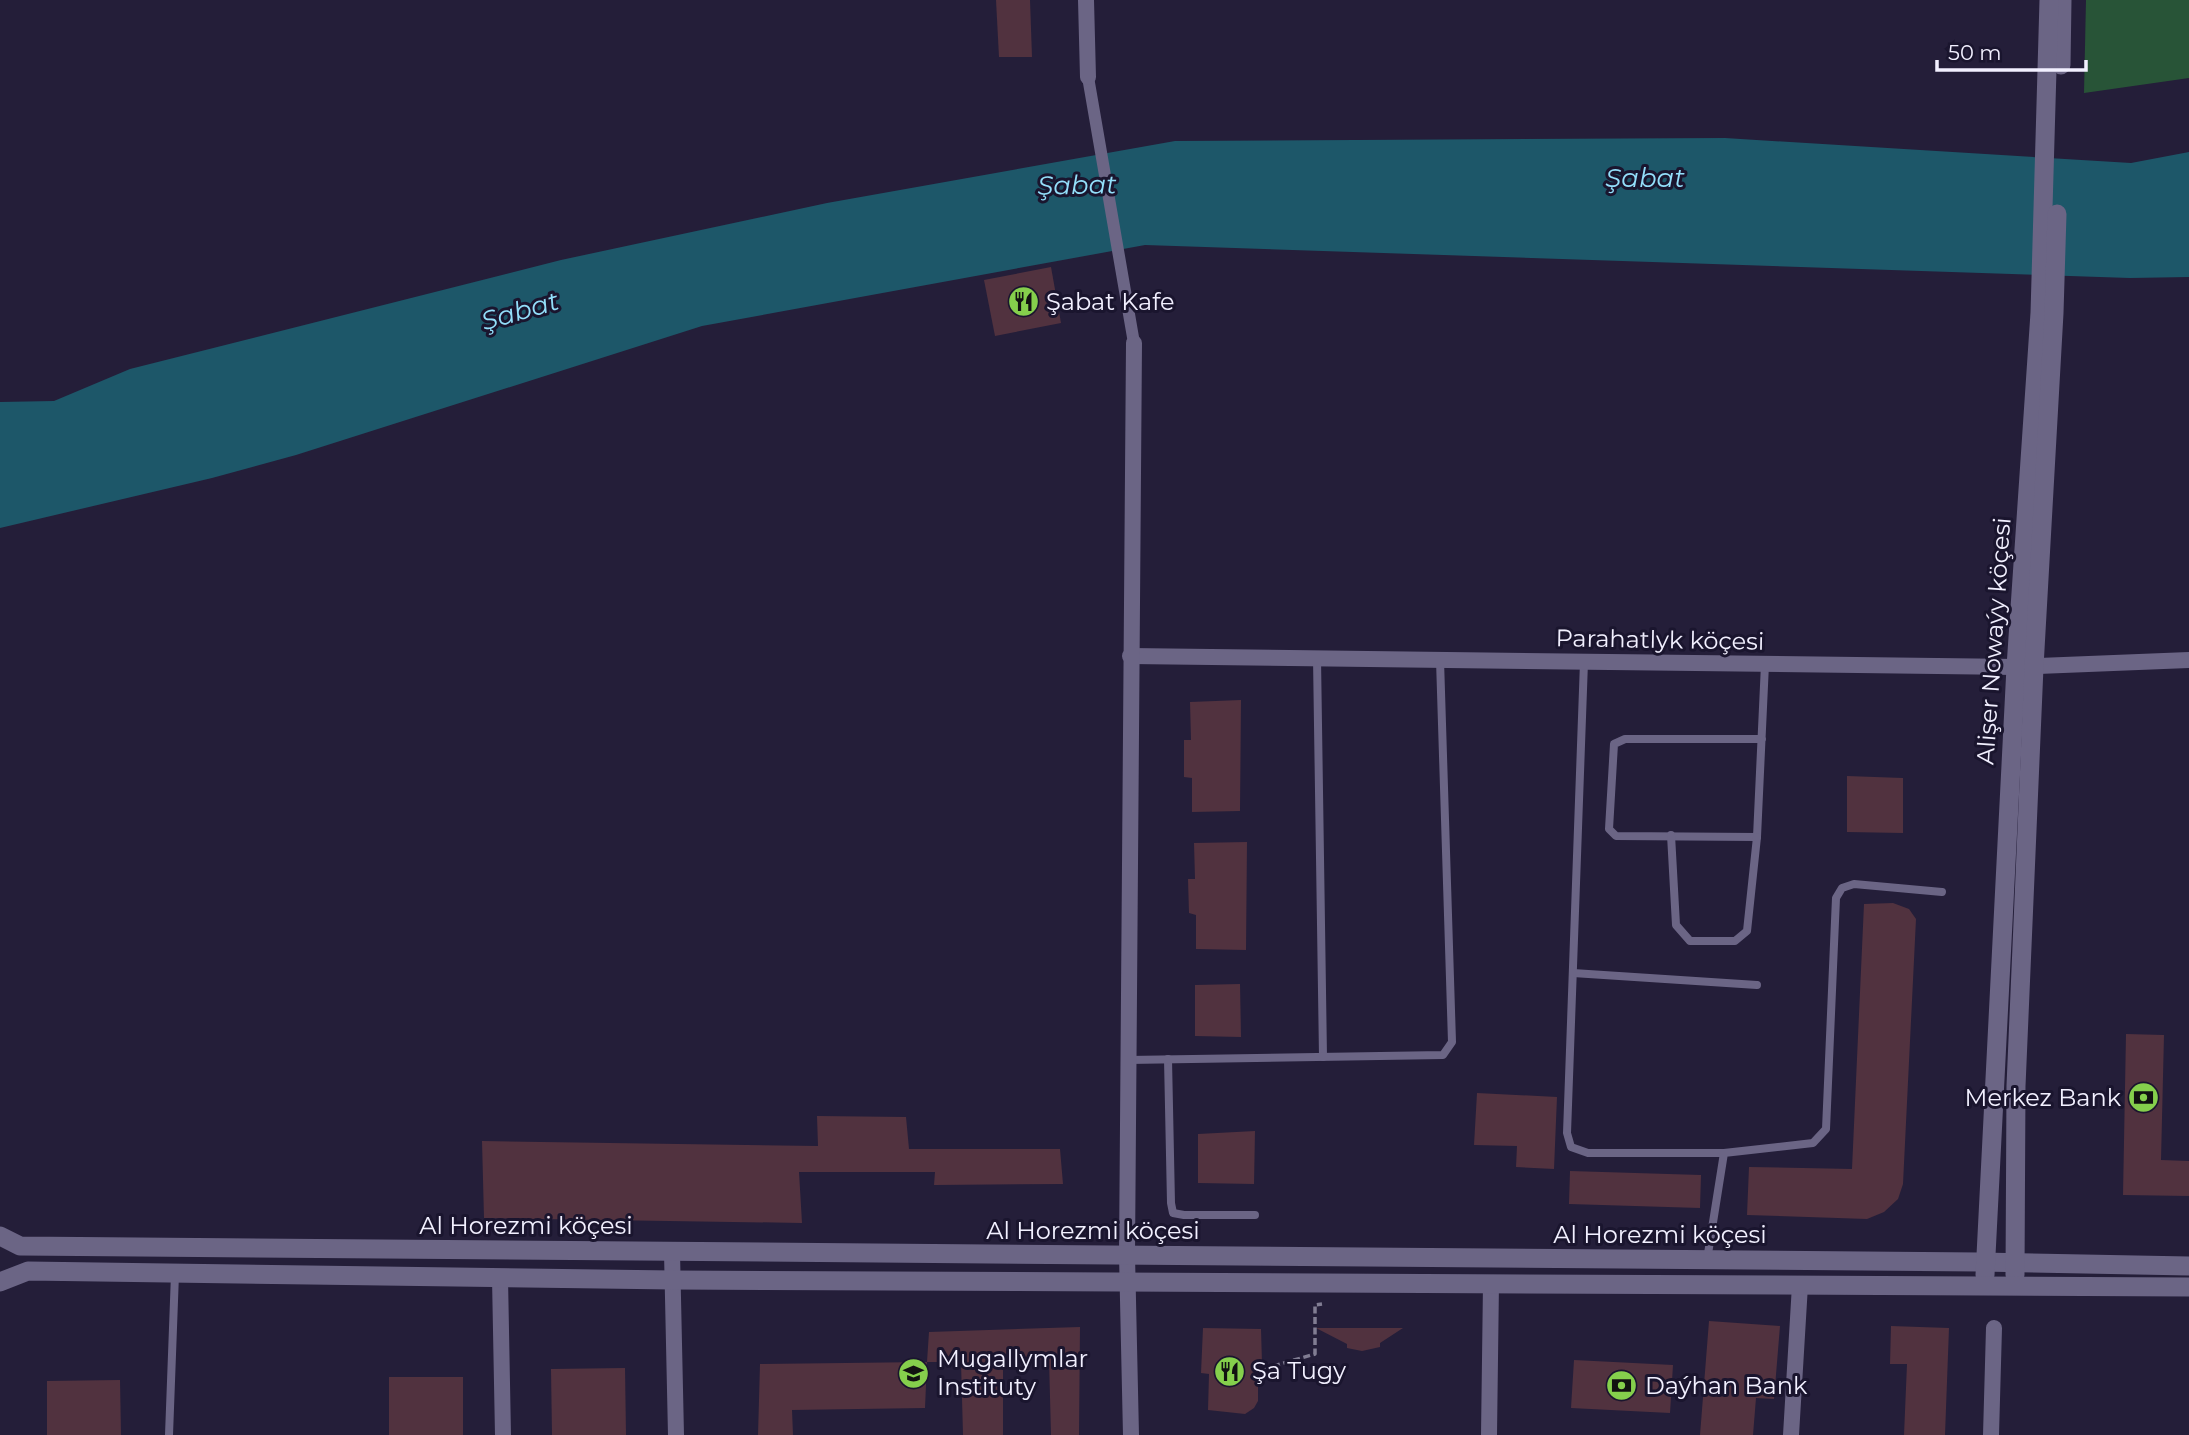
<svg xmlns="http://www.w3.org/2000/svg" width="2189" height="1435" viewBox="0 0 2189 1435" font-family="Montserrat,sans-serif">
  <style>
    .green { fill: #285437 }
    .water { fill: #1d5769 }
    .building { fill: #51323f }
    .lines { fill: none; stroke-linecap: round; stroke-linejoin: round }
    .path { stroke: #817d93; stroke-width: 3.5; stroke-dasharray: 7 3.5; stroke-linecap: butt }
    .service { stroke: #6b6585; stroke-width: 8 }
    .pedestrian { stroke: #6b6585; stroke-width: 12 }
    .minor { stroke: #6b6585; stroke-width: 16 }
    .tertiary { stroke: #6b6585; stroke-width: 19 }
    .labels { text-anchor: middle; stroke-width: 6; stroke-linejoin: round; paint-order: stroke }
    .poi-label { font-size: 24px; fill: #f2f0ff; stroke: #1a152e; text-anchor: start }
    .street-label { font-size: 24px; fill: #f2f0ff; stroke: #1a152e }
    .water-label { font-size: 26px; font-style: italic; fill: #93dffa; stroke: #1a152e }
  </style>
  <rect width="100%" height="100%" fill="#241e39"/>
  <polygon class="green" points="2086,0 2189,0 2189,78 2084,93"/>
  <polygon class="water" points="1725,138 2131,163 2189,152 2189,277 2130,278 1145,245 702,326 296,455 212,478 0,528 0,402 54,401 130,369 561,260 827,203 1175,141"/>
  <g class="building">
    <polygon points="996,0 1030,0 1032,57 999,57"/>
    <polygon points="1051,267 1061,323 995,336 984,280"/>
    <polygon points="1241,700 1240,811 1192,812 1192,778 1184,777 1184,740 1191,740 1190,702"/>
    <polygon points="1847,776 1903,778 1903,833 1847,832"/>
    <polygon points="1247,842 1246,950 1196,949 1196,915 1189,913 1188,879 1195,879 1194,843"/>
    <polygon points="1893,903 1909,909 1916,919 1903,1184 1898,1199 1884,1212 1867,1219 1747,1215 1749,1167 1852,1169 1864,904"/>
    <polygon points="1240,984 1241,1037 1195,1036 1195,985"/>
    <polygon points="2126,1034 2164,1035 2161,1160 2189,1161 2189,1196 2123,1195"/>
    <polygon points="1477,1093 1557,1097 1554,1169 1516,1167 1517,1146 1474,1145"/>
    <polygon points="817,1116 906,1117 909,1149 1060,1149 1063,1184 934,1185 935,1172 799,1172 802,1223 484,1218 482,1141 818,1146"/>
    <polygon points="1255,1131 1254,1184 1198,1183 1198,1134"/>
    <polygon points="1570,1171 1701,1175 1700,1208 1569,1204"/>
    <polygon points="1709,1321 1780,1326 1774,1399 1756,1398 1753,1435 1700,1435"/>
    <polygon points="1891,1326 1949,1328 1945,1435 1904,1435 1907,1364 1890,1364"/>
    <polygon points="1080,1327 1079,1435 1051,1435 1049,1359 1003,1361 1003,1435 963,1435 961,1362 927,1362 929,1332"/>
    <polygon points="1203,1328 1261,1329 1262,1363 1258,1370 1258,1401 1254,1408 1245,1414 1208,1410 1209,1374 1201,1373"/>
    <polygon points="1316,1328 1403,1328 1380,1343 1380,1347 1362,1351 1347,1348 1347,1344"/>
    <polygon points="1574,1360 1673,1365 1670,1413 1571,1408"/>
    <polygon points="927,1362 925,1408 792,1410 793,1435 758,1435 760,1364"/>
    <polygon points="625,1368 626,1435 552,1435 551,1369"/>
    <rect x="389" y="1377" width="74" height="58"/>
    <polygon points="120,1380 121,1435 47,1435 47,1381"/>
  </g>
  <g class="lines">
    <polyline class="path" points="1263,1369 1315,1354 1315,1305 1322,1304"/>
    <g class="service">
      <polyline points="1317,658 1323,1057"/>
      <polyline points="1584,662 1567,1133 1571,1147 1588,1153 1724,1153"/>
      <polyline points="1762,739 1625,739 1614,744 1609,829 1616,836 1757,837 1765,664"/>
      <polyline points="1671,835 1676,925 1690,941 1735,941 1747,931 1757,837"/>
      <polyline points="1573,973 1757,985"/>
      <polyline points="1168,1059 1171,1203 1173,1213 1184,1215 1255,1215"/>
      <polyline points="1128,1060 1443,1055 1452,1042 1440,660"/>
      <polyline points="1707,1260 1724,1153 1813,1143 1826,1129 1836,898 1842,888 1854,884 1942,892"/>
      <polyline points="169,1435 175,1274"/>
    </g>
    <polyline class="pedestrian" points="1088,77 1134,343"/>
    <g class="minor">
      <polyline points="1086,0 1088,77"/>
      <polyline points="1130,656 2016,667 2189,660"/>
      <polyline points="672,1252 676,1435"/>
      <polyline points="500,1278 503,1435"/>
      <polyline points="1131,1435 1127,1255 1134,343"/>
      <polyline points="1489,1435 1491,1283"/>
      <polyline points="1791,1435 1800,1285"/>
      <polyline points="1991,1435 1994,1328"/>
    </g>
    <g class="tertiary">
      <polyline points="2061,65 2062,0"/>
      <polyline points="0,1236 20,1246 1980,1262 2189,1266"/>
      <polyline points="1985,1275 2016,667 2040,313 2049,0"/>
      <polyline points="2015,1275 2016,1086 2034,667 2054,313 2057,214"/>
      <polyline points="0,1282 28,1271 673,1280 2189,1287"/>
    </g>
  </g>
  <defs>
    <symbol id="restaurant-disc" viewBox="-11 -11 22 22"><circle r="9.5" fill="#85cf4c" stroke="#1a152e"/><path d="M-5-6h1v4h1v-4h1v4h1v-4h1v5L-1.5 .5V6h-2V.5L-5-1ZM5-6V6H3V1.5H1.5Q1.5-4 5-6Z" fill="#111"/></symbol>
    <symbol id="bank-disc" viewBox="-11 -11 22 22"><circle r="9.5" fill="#85cf4c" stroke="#1a152e"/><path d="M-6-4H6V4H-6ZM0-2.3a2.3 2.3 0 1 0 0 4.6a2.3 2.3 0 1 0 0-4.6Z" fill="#111"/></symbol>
    <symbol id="university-disc" viewBox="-11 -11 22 22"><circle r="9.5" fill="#85cf4c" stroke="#1a152e"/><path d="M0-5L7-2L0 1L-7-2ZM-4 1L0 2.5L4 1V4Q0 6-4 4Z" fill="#111"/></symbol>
  </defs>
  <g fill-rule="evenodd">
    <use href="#restaurant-disc" x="1006" y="284" width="35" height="35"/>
    <use href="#bank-disc" x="2126" y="1080" width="35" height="35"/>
    <use href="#restaurant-disc" x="1212" y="1354" width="35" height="35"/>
    <use href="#university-disc" x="896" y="1356" width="35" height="35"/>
    <use href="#bank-disc" x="1604" y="1368" width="35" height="35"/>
  </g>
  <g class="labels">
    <g class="poi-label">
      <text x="1046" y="310">Şabat Kafe</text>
      <text x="2121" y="1106" text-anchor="end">Merkez Bank</text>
      <text x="937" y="1367">Mugallymlar<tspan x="937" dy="28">Instituty</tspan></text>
      <text x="1252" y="1379">Şa Tugy</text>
      <text x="1645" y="1394">Daýhan Bank</text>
    </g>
    <g class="street-label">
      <text transform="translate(1660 640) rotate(1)" y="8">Parahatlyk köçesi</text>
      <text transform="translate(1994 641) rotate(-86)" y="8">Alişer Nowaýy köçesi</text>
      <text x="526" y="1234">Al Horezmi köçesi</text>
      <text x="1093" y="1239">Al Horezmi köçesi</text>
      <text x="1660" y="1243">Al Horezmi köçesi</text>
    </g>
    <g class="water-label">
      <text x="1645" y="187">Şabat</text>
      <text transform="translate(1077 185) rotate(-1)" y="9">Şabat</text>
      <text transform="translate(520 311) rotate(-16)" y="9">Şabat</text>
    </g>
  </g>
  <path d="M1937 60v10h149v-10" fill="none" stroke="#f2f0ff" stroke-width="3.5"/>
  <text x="1948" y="60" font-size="21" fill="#f2f0ff" stroke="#1a152e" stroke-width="5" paint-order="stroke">50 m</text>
</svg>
